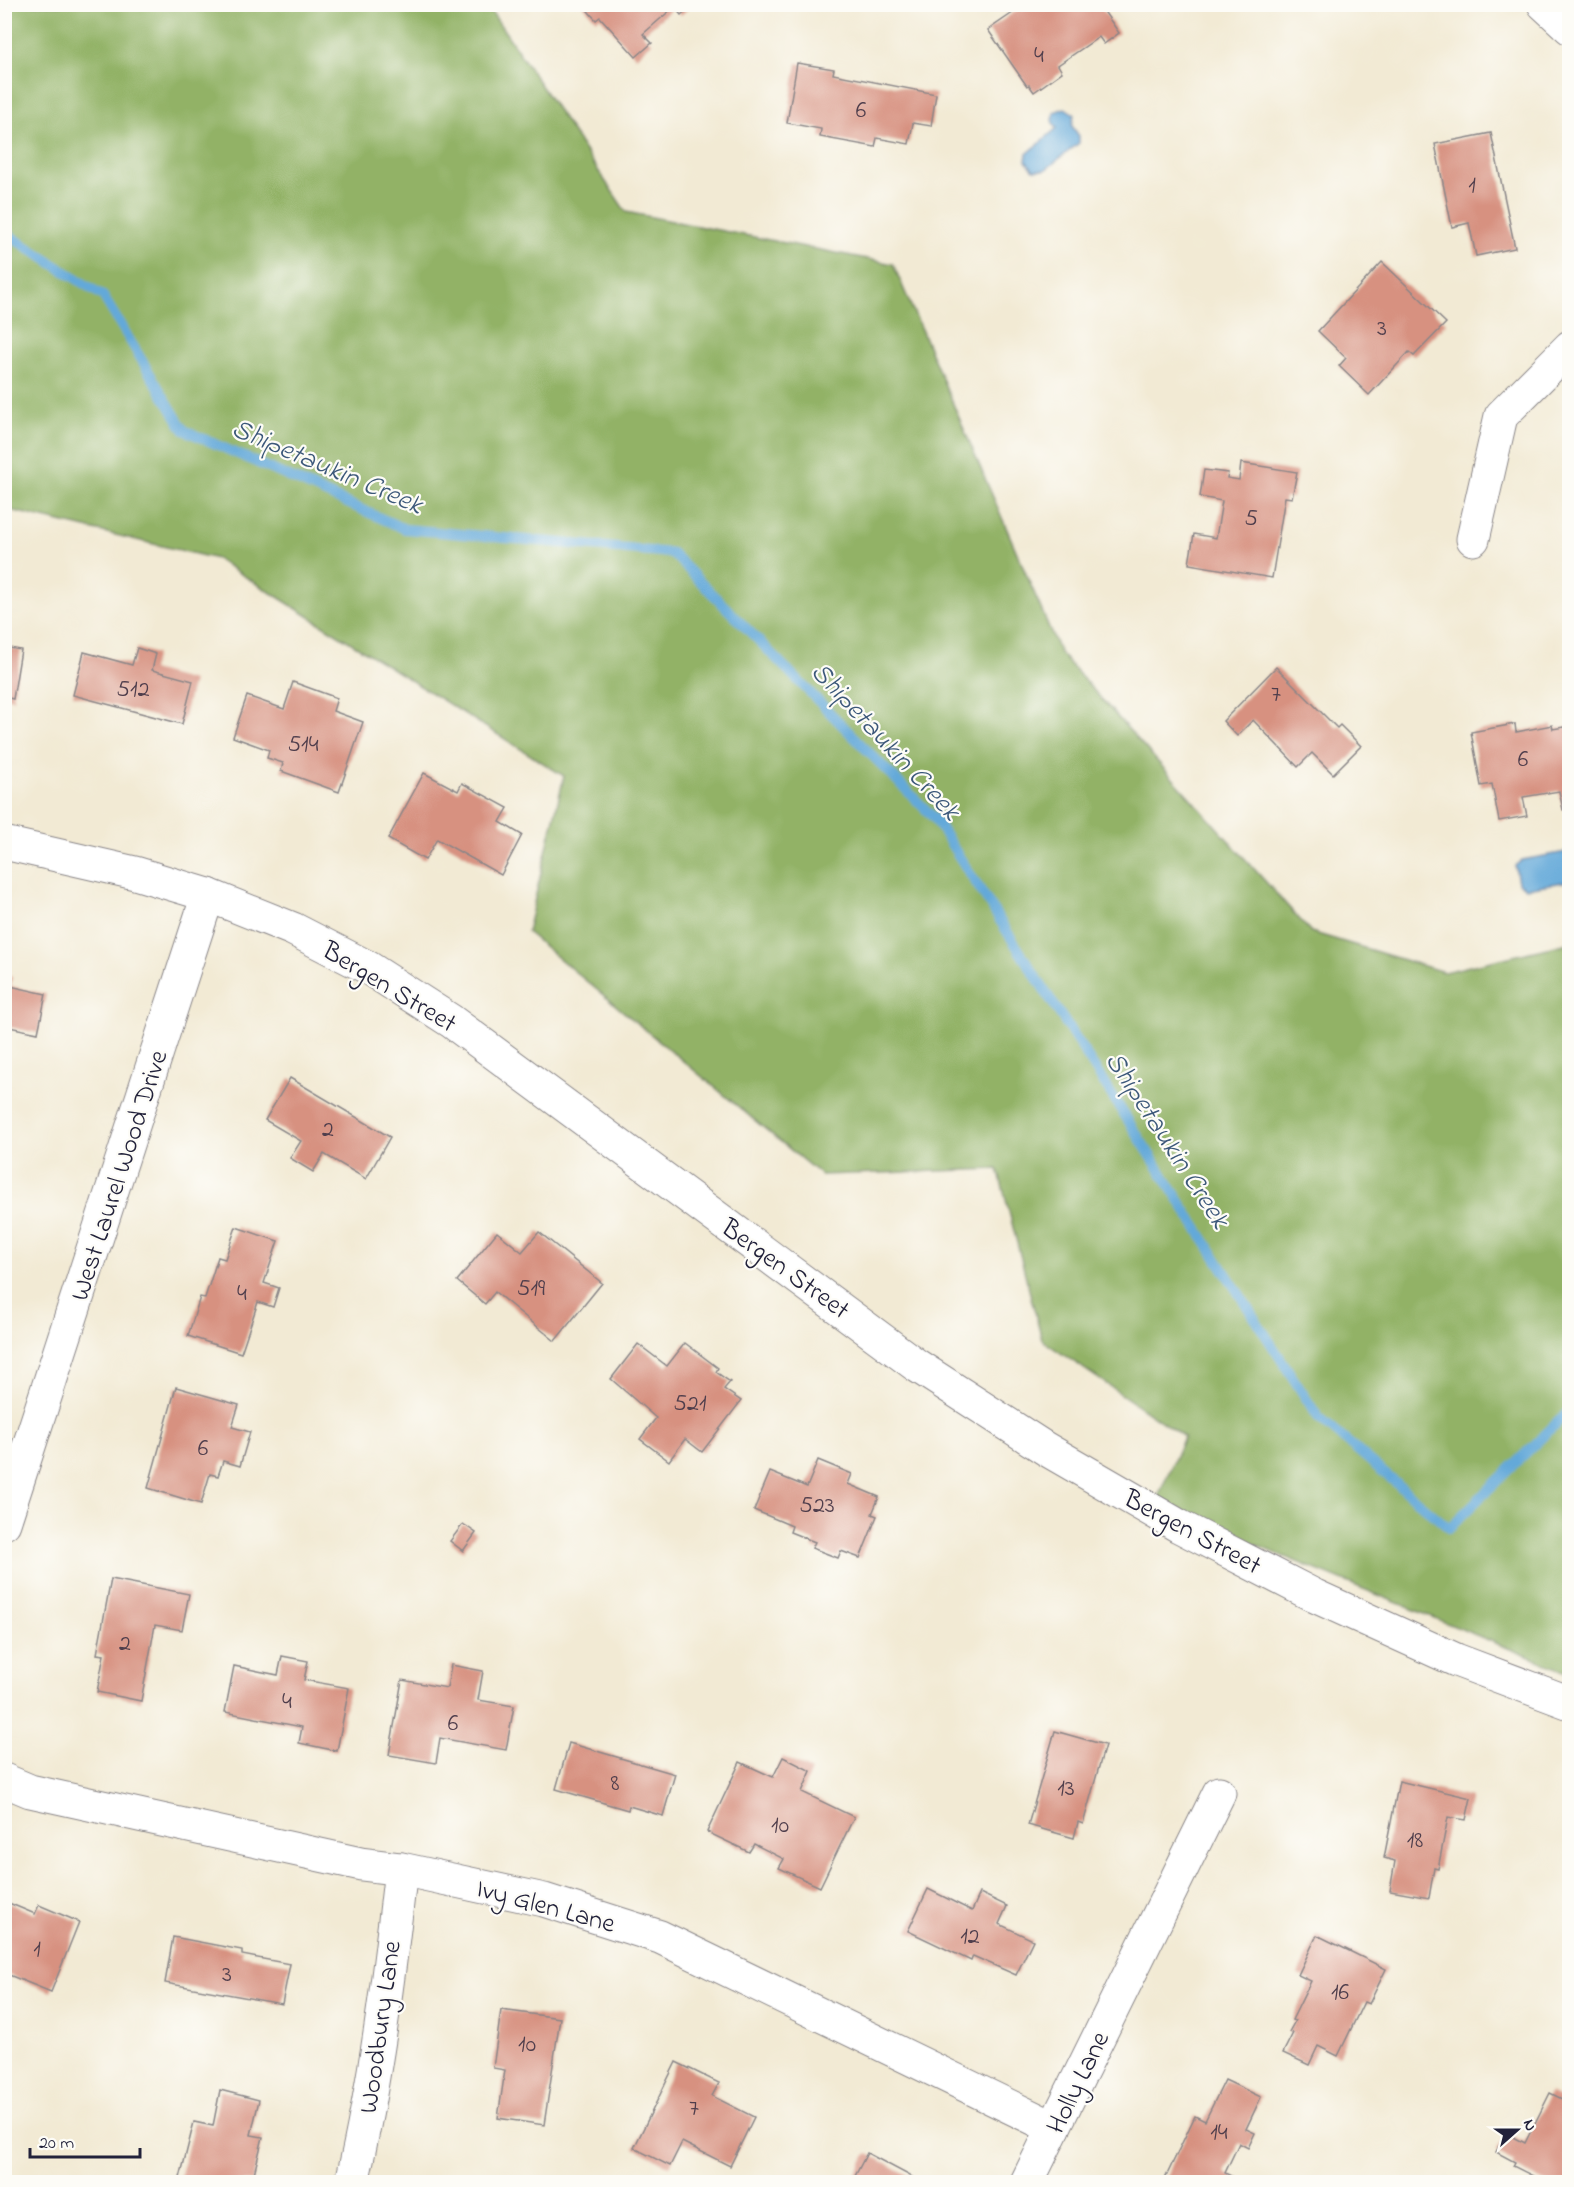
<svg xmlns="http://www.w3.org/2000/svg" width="1574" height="2187" viewBox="0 0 1574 2187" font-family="'Indie Flower',sans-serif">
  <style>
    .forest { fill: #92b266; stroke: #5a6a50; stroke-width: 1.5 }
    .water { fill: #63a9d9; stroke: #42668a; stroke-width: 1.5 }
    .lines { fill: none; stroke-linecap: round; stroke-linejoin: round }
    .stream { stroke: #63a9d9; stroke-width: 10 }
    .building { fill: #d79180 }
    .minor-casing { stroke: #8a8688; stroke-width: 35 }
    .minor { stroke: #fff; stroke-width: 33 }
    .labels { text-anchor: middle; stroke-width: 4.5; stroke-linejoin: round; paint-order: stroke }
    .number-label { font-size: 24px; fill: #4f3e4c }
    .street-label { font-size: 27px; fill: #22223b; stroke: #fdfcf7 }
    .water-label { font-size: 28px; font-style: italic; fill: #3c587a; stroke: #fdfcf7 }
  </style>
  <rect width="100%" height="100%" fill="#fdfcf7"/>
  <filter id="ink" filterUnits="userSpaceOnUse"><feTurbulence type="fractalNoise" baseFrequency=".0167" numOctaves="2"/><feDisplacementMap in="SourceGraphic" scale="12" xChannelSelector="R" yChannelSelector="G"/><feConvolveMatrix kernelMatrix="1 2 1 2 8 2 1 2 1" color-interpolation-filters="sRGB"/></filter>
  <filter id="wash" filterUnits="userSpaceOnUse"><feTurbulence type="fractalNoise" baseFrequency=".008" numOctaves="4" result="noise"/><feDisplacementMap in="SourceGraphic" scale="24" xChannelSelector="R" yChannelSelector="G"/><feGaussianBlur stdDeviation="1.35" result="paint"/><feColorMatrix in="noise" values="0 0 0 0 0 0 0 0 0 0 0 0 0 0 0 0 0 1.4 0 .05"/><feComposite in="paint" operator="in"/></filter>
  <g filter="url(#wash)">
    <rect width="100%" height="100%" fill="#f2ead4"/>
    <polygon class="forest" points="5,5 487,5 626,212 893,264 1060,653 1311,932 1444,972 1569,943 1569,1673 1155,1504 1184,1437 1042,1340 998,1169 821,1175 527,932 564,776 217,559 5,509"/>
    <g class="water">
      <polygon points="1065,108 1074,114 1072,126 1079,136 1079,143 1045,170 1034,170 1026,161 1027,154 1057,128 1053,123 1054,112"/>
      <polygon points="1566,852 1569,855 1569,881 1526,888 1518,882 1515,866 1522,860"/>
    </g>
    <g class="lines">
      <polyline class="stream" points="4,232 103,296 184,430 405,529 672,553 935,819 1318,1417 1449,1528 1570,1410"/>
    </g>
    <g id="blocks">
      <g class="building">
        <polygon points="582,4 693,4 681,15 674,7 643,34 652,43 636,57 600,17 596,20"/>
        <polygon points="1030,4 1099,4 1119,33 1104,44 1099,37 1058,65 1062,72 1034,92 1029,85 1027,86 988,30 1020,8 1021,10"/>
        <polygon points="797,63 834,69 833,74 936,94 931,126 913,123 909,144 877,138 875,147 820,137 821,129 787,123"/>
        <polygon points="1491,133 1515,248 1476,256 1469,223 1452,227 1435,144"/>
        <polygon points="1382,262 1446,323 1414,356 1409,352 1369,395 1339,366 1346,358 1318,331"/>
        <polygon points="1241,463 1297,472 1292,498 1285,497 1272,578 1189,564 1194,534 1216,538 1222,501 1200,497 1204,470 1228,473 1227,478 1239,480"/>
        <polygon points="4,647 21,650 13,699 4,697"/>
        <polygon points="137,648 156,654 152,670 193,681 182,724 73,695 84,652 132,665"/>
        <polygon points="1276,667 1337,728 1340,725 1361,746 1333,774 1312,753 1298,767 1253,720 1237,736 1223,721"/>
        <polygon points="293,682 337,698 333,711 363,722 339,792 281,771 283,763 267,758 269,750 233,737 247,696 284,709"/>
        <polygon points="1515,724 1516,732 1552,725 1553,729 1570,726 1570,809 1563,810 1559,791 1523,797 1527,816 1499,821 1492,784 1481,786 1471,732"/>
        <polygon points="424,773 458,791 462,783 508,808 500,822 522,835 501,875 437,839 425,860 388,839"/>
        <polygon points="4,975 12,977 10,986 46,994 38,1033 4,1026"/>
        <polygon points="290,1078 390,1137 366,1179 324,1154 313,1172 290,1158 301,1141 265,1120"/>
        <polygon points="236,1227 278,1241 264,1283 279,1288 273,1307 258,1302 241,1353 188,1336 200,1297 205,1298 218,1257 225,1259"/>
        <polygon points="497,1232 522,1252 539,1232 602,1283 555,1341 495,1292 485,1304 457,1281"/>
        <polygon points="685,1343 718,1368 716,1372 730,1382 724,1389 741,1401 702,1452 685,1439 669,1461 640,1439 656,1418 611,1379 638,1344 667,1366"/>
        <polygon points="176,1387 239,1405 232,1427 250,1432 240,1466 223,1461 218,1476 210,1474 201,1504 148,1488"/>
        <polygon points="818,1460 852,1474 848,1484 879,1497 872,1514 877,1516 860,1558 841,1551 838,1558 812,1548 815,1542 790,1532 792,1526 754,1510 770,1472 807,1487"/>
        <polygon points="463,1524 476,1533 463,1551 450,1541"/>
        <polygon points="111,1579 189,1594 182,1630 155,1625 141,1701 97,1692 104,1655 97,1654"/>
        <polygon points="282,1656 308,1661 304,1680 349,1688 337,1751 299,1743 302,1727 225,1712 234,1666 278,1675"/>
        <polygon points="451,1665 483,1671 478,1700 514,1706 506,1750 440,1738 436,1763 389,1755 402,1680 447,1688"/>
        <polygon points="1055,1731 1105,1745 1083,1824 1078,1822 1074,1838 1028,1825"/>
        <polygon points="569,1743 675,1774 663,1816 629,1806 628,1810 556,1789"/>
        <polygon points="783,1757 811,1771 802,1792 854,1817 820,1887 779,1868 784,1859 754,1844 749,1852 707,1832 740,1762 773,1777"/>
        <polygon points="1399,1781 1471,1798 1466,1820 1448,1817 1438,1869 1434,1868 1429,1898 1390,1891 1395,1861 1384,1858"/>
        <polygon points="928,1889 972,1911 980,1893 1007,1906 999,1924 1033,1940 1016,1975 973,1956 971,1961 908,1931"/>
        <polygon points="4,1901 35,1914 39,1905 79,1922 51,1992 4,1973"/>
        <polygon points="1317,1935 1386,1969 1369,2004 1364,2002 1338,2056 1318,2046 1309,2065 1283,2053 1293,2033 1289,2032 1295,2021 1292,2020 1311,1981 1298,1975"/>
        <polygon points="173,1937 242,1950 242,1955 290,1964 282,2004 165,1983"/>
        <polygon points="501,2010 560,2018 544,2125 498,2118 505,2070 493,2068"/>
        <polygon points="676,2062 719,2083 712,2096 754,2117 730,2166 682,2142 670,2166 634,2148"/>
        <polygon points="1225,2080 1261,2097 1246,2129 1255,2133 1248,2148 1239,2143 1225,2173 1239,2180 1238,2182 1164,2181 1195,2116 1205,2121"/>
        <polygon points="220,2090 259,2100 251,2135 263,2137 252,2182 179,2182 194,2122 213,2126"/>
        <polygon points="1550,2093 1570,2103 1570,2182 1545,2182 1513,2166 1515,2162 1496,2152 1506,2133 1525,2143"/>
        <polygon points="867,2153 916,2179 915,2182 852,2182"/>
      </g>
    </g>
  </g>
  <g filter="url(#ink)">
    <use href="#blocks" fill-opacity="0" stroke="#8a8688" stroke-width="1.5"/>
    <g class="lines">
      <defs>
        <g id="minor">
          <polyline points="1544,4 1570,28"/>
          <polyline points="1473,539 1501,416 1570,347"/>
          <polyline points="4,843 135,873 208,895 293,929 367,967 451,1021 916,1365 1046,1449 1179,1526 1315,1596 1456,1660 1570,1703"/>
          <polyline points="4,1523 208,895"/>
          <polyline points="4,1780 30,1791 361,1864 401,1869 544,1900 660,1937 1054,2128"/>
          <path d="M352,2182c24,-103 37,-207 49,-313"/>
          <polyline points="1027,2182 1219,1793"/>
        </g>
      </defs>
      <use href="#minor" class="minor-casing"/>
      <use href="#minor" class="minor"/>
    </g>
  </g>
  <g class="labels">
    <g class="number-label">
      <text x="1039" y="62">4</text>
      <text x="861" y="117">6</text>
      <text x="1472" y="192">1</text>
      <text x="1382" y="335">3</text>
      <text x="1251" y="525">5</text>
      <text x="133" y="696">512</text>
      <text x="1276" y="701">7</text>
      <text x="303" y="751">514</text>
      <text x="1523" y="766">6</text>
      <text x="328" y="1136">2</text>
      <text x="531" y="1295">519</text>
      <text x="242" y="1300">4</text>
      <text x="690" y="1410">521</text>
      <text x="203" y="1455">6</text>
      <text x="817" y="1512">523</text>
      <text x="125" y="1650">2</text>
      <text x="287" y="1708">4</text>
      <text x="453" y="1730">6</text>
      <text x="615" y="1790">8</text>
      <text x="1066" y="1795">13</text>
      <text x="780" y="1832">10</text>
      <text x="1415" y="1847">18</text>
      <text x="970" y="1943">12</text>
      <text x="37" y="1956">1</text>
      <text x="227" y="1981">3</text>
      <text x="1340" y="1999">16</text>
      <text x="527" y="2051">10</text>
      <text x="694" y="2115">7</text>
      <text x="1219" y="2139">14</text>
    </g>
    <g class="street-label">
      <text transform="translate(390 986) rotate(31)" y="9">Bergen Street</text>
      <text transform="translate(118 1175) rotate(-72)" y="9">West Laurel Wood Drive</text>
      <text transform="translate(786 1268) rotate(36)" y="9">Bergen Street</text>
      <text transform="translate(1193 1531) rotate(28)" y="9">Bergen Street</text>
      <text transform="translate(546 1905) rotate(15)" y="9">Ivy Glen Lane</text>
      <text transform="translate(379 2027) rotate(-82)" y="9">Woodbury Lane</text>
      <text transform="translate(1077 2082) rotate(-64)" y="9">Holly Lane</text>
    </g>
    <g class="water-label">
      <text transform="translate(328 465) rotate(23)" y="10">Shipetaukin Creek</text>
      <text transform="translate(887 740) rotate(47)" y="10">Shipetaukin Creek</text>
      <text transform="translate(1169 1139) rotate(57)" y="10">Shipetaukin Creek</text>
    </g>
  </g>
  <rect width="1574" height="2187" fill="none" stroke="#fdfcf7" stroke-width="24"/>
  <g transform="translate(1517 2130) rotate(69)" stroke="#fdfcf7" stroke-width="4.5" paint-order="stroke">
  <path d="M0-4.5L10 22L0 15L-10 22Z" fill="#22223b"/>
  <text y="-9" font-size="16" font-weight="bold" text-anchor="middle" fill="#22223b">N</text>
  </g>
  <path d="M30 2148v9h110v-9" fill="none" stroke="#22223b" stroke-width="3"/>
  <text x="39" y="2148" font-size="18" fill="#22223b" stroke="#fdfcf7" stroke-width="4.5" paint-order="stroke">20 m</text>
</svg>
